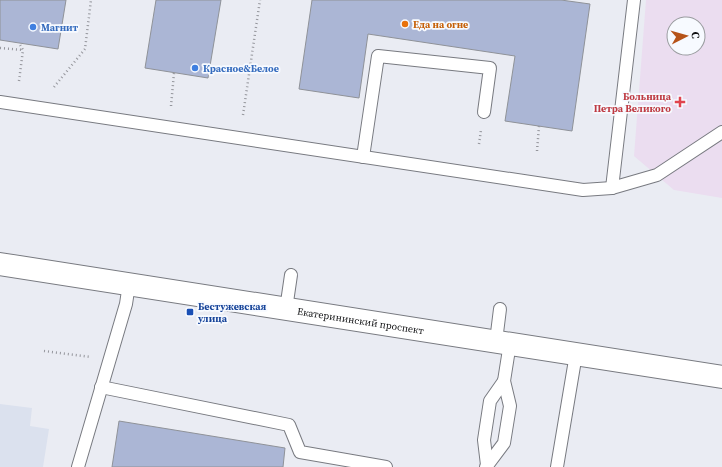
<svg xmlns="http://www.w3.org/2000/svg" width="722" height="467" viewBox="0 0 722 467" font-family="'Source Serif 4',serif">
  <style>
    .built { fill: #dbe1ee }
    .medical { fill: #ebddf0; fill-rule: evenodd }
    .building { fill: #abb6d5; stroke: #8f9298 }
    .lines { fill: none; stroke-linecap: round; stroke-linejoin: round }
    .service-casing { stroke: #787a80; stroke-width: 14 }
    .tertiary-casing { stroke: #787a80; stroke-width: 24 }
    .path { stroke: #95969c; stroke-width: 2.5; stroke-dasharray: 1 3; stroke-linecap: butt }
    .service { stroke: #fff; stroke-width: 12 }
    .tertiary { stroke: #fff; stroke-width: 22 }
    .food-dot { fill: #e8710a; stroke: #f7faff; stroke-width: 1.5 }
    .shop-dot { fill: #3f7fe0; stroke: #f7faff; stroke-width: 1.5 }
    .health-dot { fill: #e0444e; stroke: #f7faff; stroke-width: 1.5 }
    .transit-dot { fill: #1a4fb4; stroke: #f7faff; stroke-width: 1.5 }
    .labels { text-anchor: middle; stroke-width: 3.5; stroke-linejoin: round; paint-order: stroke }
    .food-label { font-size: 10px; font-weight: bold; fill: #c56008; stroke: #f7faff; text-anchor: start }
    .shop-label { font-size: 10px; font-weight: bold; fill: #366cbe; stroke: #f7faff; text-anchor: start }
    .health-label { font-size: 10px; font-weight: bold; fill: #be3a42; stroke: #f7faff; text-anchor: end }
    .transit-label { font-size: 10px; font-weight: bold; fill: #164399; stroke: #f7faff; text-anchor: start }
    .street-label { font-size: 10px; fill: #0d0e10; stroke: #f7faff }
  </style>
  <rect width="100%" height="100%" fill="#eaecf3"/>
  <polygon class="built" points="0,404 32,408 30,426 49,429 43,467 0,467"/>
  <path class="medical" d="M646,0h76v198l-48,-8 -40,-34zM674,24h24v24h-24z"/>
  <g class="building">
    <polygon points="0,0 66,0 58,49 0,40"/>
    <polygon points="156,0 221,0 208,78 145,68"/>
    <polygon points="312,0 561,0 590,4 572,131 505,121 515,56 368,34 359,98 299,89"/>
    <polygon points="119,421 285,448 283,467 112,467"/>
  </g>
  <g class="lines">
    <defs>
      <g id="service">
        <polyline points="0,102 583,190 612,188 657,175 722,132"/>
        <polyline points="363,157 378,56 490,68 484,112"/>
        <polyline points="612,188 634,0"/>
        <polyline points="286,309 291,275"/>
        <polyline points="496,341 500,309"/>
        <polyline points="101,387 289,425 300,452 386,467"/>
        <polyline points="487,465 484,440 490,401 504,381"/>
        <polyline points="78,467 126,304 129,284"/>
        <polyline points="486,467 504,443 510,406 504,381 510,343"/>
        <polyline points="557,467 576,354"/>
      </g>
      <g id="tertiary">
        <path id="s1" d="M0,264l722,113"/>
      </g>
    </defs>
    <use href="#service" class="service-casing"/>
    <use href="#tertiary" class="tertiary-casing"/>
    <g class="path">
      <polyline points="0,48 23,50"/>
      <polyline points="19,81 23,50 19,43"/>
      <polyline points="54,87 85,49 91,0"/>
      <polyline points="171,106 174,73"/>
      <polyline points="243,115 260,0"/>
      <polyline points="479,144 481,130"/>
      <polyline points="537,151 539,126"/>
      <polyline points="44,351 91,357"/>
    </g>
    <use href="#service" class="service"/>
    <use href="#tertiary" class="tertiary"/>
  </g>
  <circle class="food-dot" cx="405" cy="24" r="4"/>
  <g class="shop-dot">
    <circle cx="33" cy="27" r="4"/>
    <circle cx="195" cy="68" r="4"/>
  </g>
  <path class="health-dot" d="M678 96h4v4h4v4h-4v4h-4v-4h-4v-4h4z"/>
  <rect class="transit-dot" x="186" y="308" width="8" height="8" rx="2"/>
  <g class="labels">
    <g class="food-label">
      <text x="413" y="28">Еда на огне</text>
    </g>
    <g class="shop-label">
      <text x="41" y="31">Магнит</text>
      <text x="203" y="72">Красное&amp;Белое</text>
    </g>
    <g class="health-label">
      <text x="671" y="100">Больница<tspan x="671" dy="12">Петра Великого</tspan></text>
    </g>
    <g class="transit-label">
      <text x="198" y="310">Бестужевская<tspan x="198" dy="12">улица</tspan></text>
    </g>
    <g class="street-label">
      <text dy="4" stroke="none"><textPath href="#s1" startOffset="365">Екатерининский проспект</textPath></text>
    </g>
  </g>
  <g transform="translate(686 36) rotate(84)"><circle r="19" fill="#f7faff" stroke="#999c9f"/>
  <path d="M0-3L7 15L0 10L-7 15Z" fill="#b65319"/>
  <text y="-6" font-size="11" font-weight="bold" text-anchor="middle" fill="#0d0e10">С</text>
  </g>
</svg>
